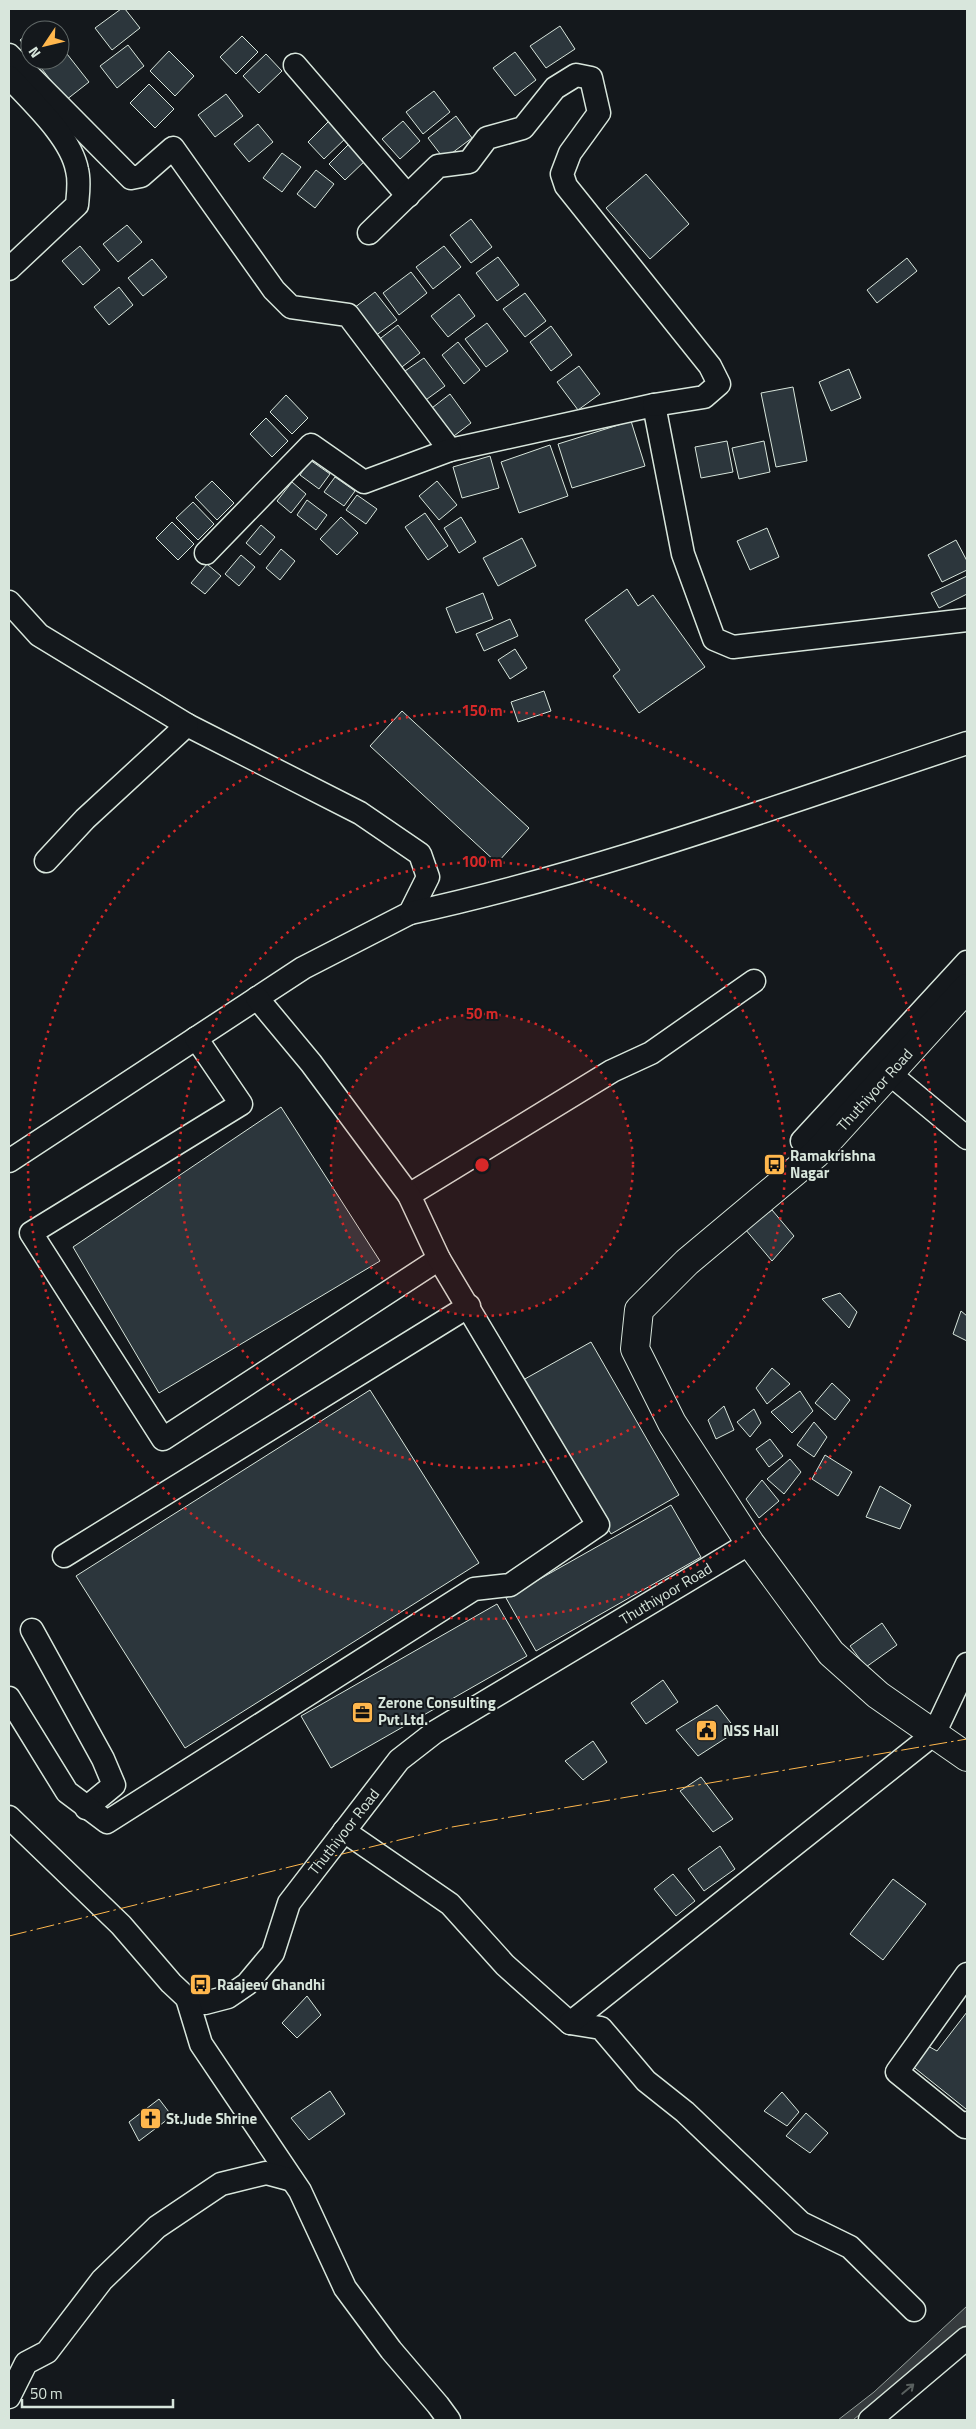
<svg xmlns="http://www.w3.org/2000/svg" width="976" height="2429" viewBox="0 0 976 2429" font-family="'Titillium Web',sans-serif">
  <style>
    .water { fill: #363b3e; stroke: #939e99 }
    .building { fill: #2c363c; stroke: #d8e6dc }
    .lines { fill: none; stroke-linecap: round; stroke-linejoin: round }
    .minor-casing { stroke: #d8e6dc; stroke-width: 25 }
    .major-casing { stroke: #d8e6dc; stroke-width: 30 }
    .minor { stroke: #14181c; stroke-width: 22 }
    .major { stroke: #14181c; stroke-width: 28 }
    .power { stroke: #ffb74d; stroke-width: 1; stroke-dasharray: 18 4 2.5 4; stroke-linecap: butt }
    .oneway { stroke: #59605f }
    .ring { fill: none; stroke: #d62828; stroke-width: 2.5; stroke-dasharray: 2.5 5 }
    .labels { text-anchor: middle; stroke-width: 4; stroke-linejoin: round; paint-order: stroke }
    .street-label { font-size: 15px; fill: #d8e6dc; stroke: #14181c }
    .poi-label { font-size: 15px; font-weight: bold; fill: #d8e6dc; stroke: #14181c; text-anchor: start }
    .centre { fill: #d62828; stroke: #14181c; stroke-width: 2.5 }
    .ring-label { font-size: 15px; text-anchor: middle; font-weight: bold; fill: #d62828; stroke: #14181c; stroke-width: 4; stroke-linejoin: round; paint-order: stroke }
  </style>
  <rect width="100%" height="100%" fill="#14181c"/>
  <polygon class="water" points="967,2306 967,2325 853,2420 838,2420 874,2392"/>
  <g class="building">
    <polygon points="121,9 125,9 140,28 112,50 95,28"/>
    <polygon points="42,22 48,30 32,30"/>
    <polygon points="560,26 575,49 546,68 530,46"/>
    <polygon points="30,32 30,53 20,40"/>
    <polygon points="242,36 258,52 236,74 220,57"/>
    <polygon points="60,45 89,82 66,100 35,60 60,60"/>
    <polygon points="128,45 144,66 117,88 100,66"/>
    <polygon points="169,51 194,76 175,96 150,71"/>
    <polygon points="515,52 536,80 515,96 493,68"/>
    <polygon points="266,54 282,71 259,93 243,76"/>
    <polygon points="149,84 174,109 155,128 130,103"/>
    <polygon points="434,91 450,112 423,134 406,112"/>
    <polygon points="226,94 243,116 215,137 198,115"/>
    <polygon points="456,116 472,138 444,159 428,138"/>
    <polygon points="330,120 347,137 324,159 308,142"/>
    <polygon points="403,121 420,141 400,159 382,139"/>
    <polygon points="258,124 273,142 249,162 234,144"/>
    <polygon points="351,142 367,159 345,180 329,164"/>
    <polygon points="282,153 301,167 282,192 263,178"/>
    <polygon points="316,170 334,184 315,208 297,194"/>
    <polygon points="646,174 689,224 650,259 606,208"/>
    <polygon points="471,219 492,247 471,263 450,235"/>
    <polygon points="127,225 142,242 118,262 103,244"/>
    <polygon points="80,246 100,270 83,285 62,261"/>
    <polygon points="444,246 461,267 433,289 416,267"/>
    <polygon points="498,257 519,285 497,301 476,273"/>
    <polygon points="907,258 917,271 877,303 867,290"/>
    <polygon points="152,259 167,277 143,296 128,278"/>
    <polygon points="411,272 427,293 399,315 383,293"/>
    <polygon points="119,287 133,305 109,325 94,307"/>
    <polygon points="375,292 397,320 375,336 354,308"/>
    <polygon points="525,293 546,321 525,337 503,309"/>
    <polygon points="459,294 475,316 448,337 431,316"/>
    <polygon points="487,323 508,351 486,367 465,339"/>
    <polygon points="398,325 420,353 398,370 377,341"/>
    <polygon points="551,326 572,355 551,371 530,342"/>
    <polygon points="458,342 480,370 464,384 442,355"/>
    <polygon points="424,358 445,386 423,402 402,373"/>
    <polygon points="579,366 600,394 578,410 557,382"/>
    <polygon points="849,369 861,398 831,411 819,382"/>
    <polygon points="793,387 807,461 776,467 761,393"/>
    <polygon points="450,394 471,423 450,439 428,411"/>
    <polygon points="286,395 308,418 292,434 270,412"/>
    <polygon points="266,418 288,441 272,457 250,434"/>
    <polygon points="631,421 645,466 572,488 558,444"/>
    <polygon points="727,441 733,472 701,478 695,447"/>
    <polygon points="764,441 770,472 739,479 732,448"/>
    <polygon points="550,445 568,496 519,513 501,462"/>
    <polygon points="490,456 499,488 462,498 453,467"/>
    <polygon points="310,460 330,474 319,489 300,475"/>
    <polygon points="335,477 355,491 344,506 324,492"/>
    <polygon points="212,481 234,503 217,520 195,497"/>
    <polygon points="437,481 457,505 439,520 419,496"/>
    <polygon points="292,482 306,494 291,513 277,501"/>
    <polygon points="357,495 377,509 366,524 346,510"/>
    <polygon points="307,500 327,515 316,530 297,515"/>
    <polygon points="193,502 214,524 198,540 176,518"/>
    <polygon points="425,513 448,546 428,560 405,527"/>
    <polygon points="341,517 358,533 337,555 320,539"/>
    <polygon points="461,517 476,542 459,553 444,528"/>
    <polygon points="172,522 194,544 178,560 156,538"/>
    <polygon points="261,525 275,537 260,555 246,543"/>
    <polygon points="767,528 779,557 750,570 737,541"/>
    <polygon points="522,538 536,566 498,586 483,558"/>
    <polygon points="956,540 967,561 967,570 942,582 928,555"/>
    <polygon points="281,549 295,561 280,580 266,568"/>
    <polygon points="241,555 255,567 239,586 225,574"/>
    <polygon points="207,564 221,576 205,594 191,583"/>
    <polygon points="967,576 967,594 939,608 931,593"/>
    <polygon points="627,589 638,606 653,595 705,667 639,713 613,676 620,670 585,620"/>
    <polygon points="483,593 493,619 456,633 446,608"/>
    <polygon points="510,619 518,636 484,651 476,634"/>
    <polygon points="515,649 527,668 510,679 498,660"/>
    <polygon points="544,691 551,711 518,722 511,702"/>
    <polygon points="402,711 529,828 497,863 370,746"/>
    <polygon points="281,1107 380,1261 159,1393 73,1247"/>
    <polygon points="772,1210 794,1236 772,1261 745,1229"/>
    <polygon points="840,1293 857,1312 849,1328 822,1299"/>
    <polygon points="961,1311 967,1316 967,1341 953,1334"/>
    <polygon points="591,1342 679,1495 611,1534 523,1380"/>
    <polygon points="772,1368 790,1384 767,1404 756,1388"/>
    <polygon points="832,1383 850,1400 835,1420 815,1403"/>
    <polygon points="370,1390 479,1563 185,1748 76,1576"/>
    <polygon points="800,1391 813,1411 792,1433 771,1412"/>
    <polygon points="724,1406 734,1430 716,1439 708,1420"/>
    <polygon points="754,1409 761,1423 750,1437 737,1422"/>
    <polygon points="814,1422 827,1437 814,1457 797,1445"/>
    <polygon points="770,1439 783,1456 769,1467 756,1449"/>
    <polygon points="825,1455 852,1472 838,1496 812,1479"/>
    <polygon points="790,1459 801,1472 784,1494 767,1479"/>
    <polygon points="762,1480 779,1501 759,1518 746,1499"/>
    <polygon points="880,1486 911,1505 900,1529 866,1517"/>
    <polygon points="671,1505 701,1557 536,1651 506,1598"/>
    <polygon points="497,1604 527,1656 331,1768 301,1716"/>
    <polygon points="882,1623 897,1645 866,1667 850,1646"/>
    <polygon points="663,1680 678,1702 646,1724 631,1703"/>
    <polygon points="717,1705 737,1731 698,1756 676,1730"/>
    <polygon points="593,1741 607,1762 583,1780 565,1761"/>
    <polygon points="701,1777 733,1819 713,1832 680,1791"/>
    <polygon points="720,1846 735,1869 704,1891 688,1869"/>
    <polygon points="673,1874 695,1901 676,1916 654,1889"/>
    <polygon points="893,1879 926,1904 883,1960 850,1934"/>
    <polygon points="307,1996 321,2015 297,2038 282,2023"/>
    <polygon points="967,2012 967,2107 966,2109 911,2065 926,2045 937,2051"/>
    <polygon points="330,2091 345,2114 309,2140 291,2118"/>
    <polygon points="782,2092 799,2112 787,2126 764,2111"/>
    <polygon points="159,2099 172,2116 139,2141 129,2122"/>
    <polygon points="806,2113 828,2133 810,2153 786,2136"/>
  </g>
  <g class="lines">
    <defs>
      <g id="minor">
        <polyline points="9,55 131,178 141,176 173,148 274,290 291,307 348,315 450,450 654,405 683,554 714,639 733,647 967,620"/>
        <polyline points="295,65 408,196"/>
        <path d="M9,77c22,24 62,60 68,93 3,11 1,24 0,35l-68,64"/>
        <polyline points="369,233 438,166 469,162 487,138 523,128 555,88 576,75 591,78 599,113 570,153 562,174 566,186 710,366 719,384 704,397 654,405"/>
        <polyline points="206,553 311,445 364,482 450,450"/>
        <polyline points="9,602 39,635 187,725 360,813 420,854 428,877 410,913 303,968 9,1161"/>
        <polyline points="46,861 85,819 187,725"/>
        <path d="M410,913c189,-41 373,-109 557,-170"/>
        <polyline points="196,1038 241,1104 31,1233 163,1439 439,1259"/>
        <polyline points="890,1074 967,1138"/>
        <polyline points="816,1154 802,1141 967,962"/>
        <polyline points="409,1195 612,1071 651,1053 754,981"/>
        <polyline points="64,1556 469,1306"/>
        <polyline points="32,1630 103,1759 114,1785 86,1808"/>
        <polyline points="9,1698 67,1792 107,1822 474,1589 510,1585 598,1525 439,1259 409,1195 311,1063 257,998"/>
        <polyline points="9,1817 121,1925 171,1983 187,1998 195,2003 205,2003 228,1997 247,1984 273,1953 289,1903 399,1760 435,1732 750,1543"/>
        <polyline points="344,1831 450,1904 505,1965 570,2023 601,2028 646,2081 685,2112 801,2223 850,2247 914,2310"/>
        <polyline points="967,1974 897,2072 965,2127 967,2123"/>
        <polyline points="187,1998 201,2044 300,2191 345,2288 391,2350 438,2405 449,2420"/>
        <polyline points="570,2023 934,1734 967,1664"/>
        <polyline points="9,2397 26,2363 47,2352 102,2280 157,2227 221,2184 266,2173 292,2180"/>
        <polyline points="870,2420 967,2338"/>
      </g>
      <polyline id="major" points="967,988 816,1154 687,1262 639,1310 635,1349 672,1423 750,1543 831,1653 878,1695 967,1757"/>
    </defs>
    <use href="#minor" class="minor-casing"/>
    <use href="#major" class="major-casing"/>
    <use href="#minor" class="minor"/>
    <use href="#major" class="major"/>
    <polyline class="power" points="9,1936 452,1827 967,1739"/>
  </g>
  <defs><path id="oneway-shaft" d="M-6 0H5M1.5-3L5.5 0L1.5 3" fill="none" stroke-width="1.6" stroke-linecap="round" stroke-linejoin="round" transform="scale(1.25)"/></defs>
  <use class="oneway" href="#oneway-shaft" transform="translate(908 2389) rotate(-40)"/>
  <circle cx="482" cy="1165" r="151" fill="#d62828" fill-opacity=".12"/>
  <g class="ring">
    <circle cx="482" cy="1165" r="151"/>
    <circle cx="482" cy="1165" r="303"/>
    <circle cx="482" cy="1165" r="454"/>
  </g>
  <defs>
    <symbol id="bus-square" viewBox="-11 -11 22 22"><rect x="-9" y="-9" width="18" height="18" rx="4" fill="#ffb74d" stroke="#14181c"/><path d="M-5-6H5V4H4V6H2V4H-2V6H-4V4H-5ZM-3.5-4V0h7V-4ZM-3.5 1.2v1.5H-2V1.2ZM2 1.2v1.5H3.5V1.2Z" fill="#111"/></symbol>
    <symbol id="office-square" viewBox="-11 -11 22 22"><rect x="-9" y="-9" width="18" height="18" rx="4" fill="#ffb74d" stroke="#14181c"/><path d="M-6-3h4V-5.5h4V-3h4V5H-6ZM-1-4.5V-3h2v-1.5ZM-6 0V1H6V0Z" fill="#111"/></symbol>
    <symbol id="civic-square" viewBox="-11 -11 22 22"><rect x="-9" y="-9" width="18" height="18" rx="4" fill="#ffb74d" stroke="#14181c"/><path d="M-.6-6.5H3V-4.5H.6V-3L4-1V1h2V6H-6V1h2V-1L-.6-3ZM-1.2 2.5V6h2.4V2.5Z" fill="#111"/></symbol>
    <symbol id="church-square" viewBox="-11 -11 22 22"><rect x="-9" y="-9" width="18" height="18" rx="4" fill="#ffb74d" stroke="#14181c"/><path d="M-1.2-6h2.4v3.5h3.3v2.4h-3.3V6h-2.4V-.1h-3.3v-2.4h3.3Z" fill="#111"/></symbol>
  </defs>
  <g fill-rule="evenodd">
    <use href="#bus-square" x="762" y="1152" width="25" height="25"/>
    <use href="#office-square" x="350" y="1700" width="25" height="25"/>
    <use href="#civic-square" x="694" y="1718" width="25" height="25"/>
    <use href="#bus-square" x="188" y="1972" width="25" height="25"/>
    <use href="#church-square" x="138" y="2106" width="25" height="25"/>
  </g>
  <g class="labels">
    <g class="street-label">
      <text transform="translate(875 1090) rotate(-48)" y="5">Thuthiyoor Road</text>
      <text transform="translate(666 1594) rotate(-31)" y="5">Thuthiyoor Road</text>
      <text transform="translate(344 1832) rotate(-52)" y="5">Thuthiyoor Road</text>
    </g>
    <g class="poi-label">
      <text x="790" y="1161">Ramakrishna<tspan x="790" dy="17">Nagar</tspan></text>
      <text x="378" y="1708">Zerone Consulting<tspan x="378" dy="17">Pvt.Ltd.</tspan></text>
      <text x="723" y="1736">NSS Hall</text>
      <text x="217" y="1990">Raajeev Ghandhi</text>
      <text x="166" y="2124">St.Jude Shrine</text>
    </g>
  </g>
  <circle cx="482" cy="1165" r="8" class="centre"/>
  <g class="ring-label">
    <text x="482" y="716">150 m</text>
    <text x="482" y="867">100 m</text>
    <text x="482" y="1019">50 m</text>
  </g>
  <rect width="976" height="2429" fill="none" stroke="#d8e6dc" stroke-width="20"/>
  <g transform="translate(45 45) rotate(235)"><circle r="24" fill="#14181c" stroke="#626a69"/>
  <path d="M0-4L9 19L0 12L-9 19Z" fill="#ffb74d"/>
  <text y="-8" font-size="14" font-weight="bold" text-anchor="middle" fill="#d8e6dc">N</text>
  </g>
  <path d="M22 2399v8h151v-8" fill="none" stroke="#d8e6dc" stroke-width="2.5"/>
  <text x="30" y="2399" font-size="15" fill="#d8e6dc" stroke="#14181c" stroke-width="4" paint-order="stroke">50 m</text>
</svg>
